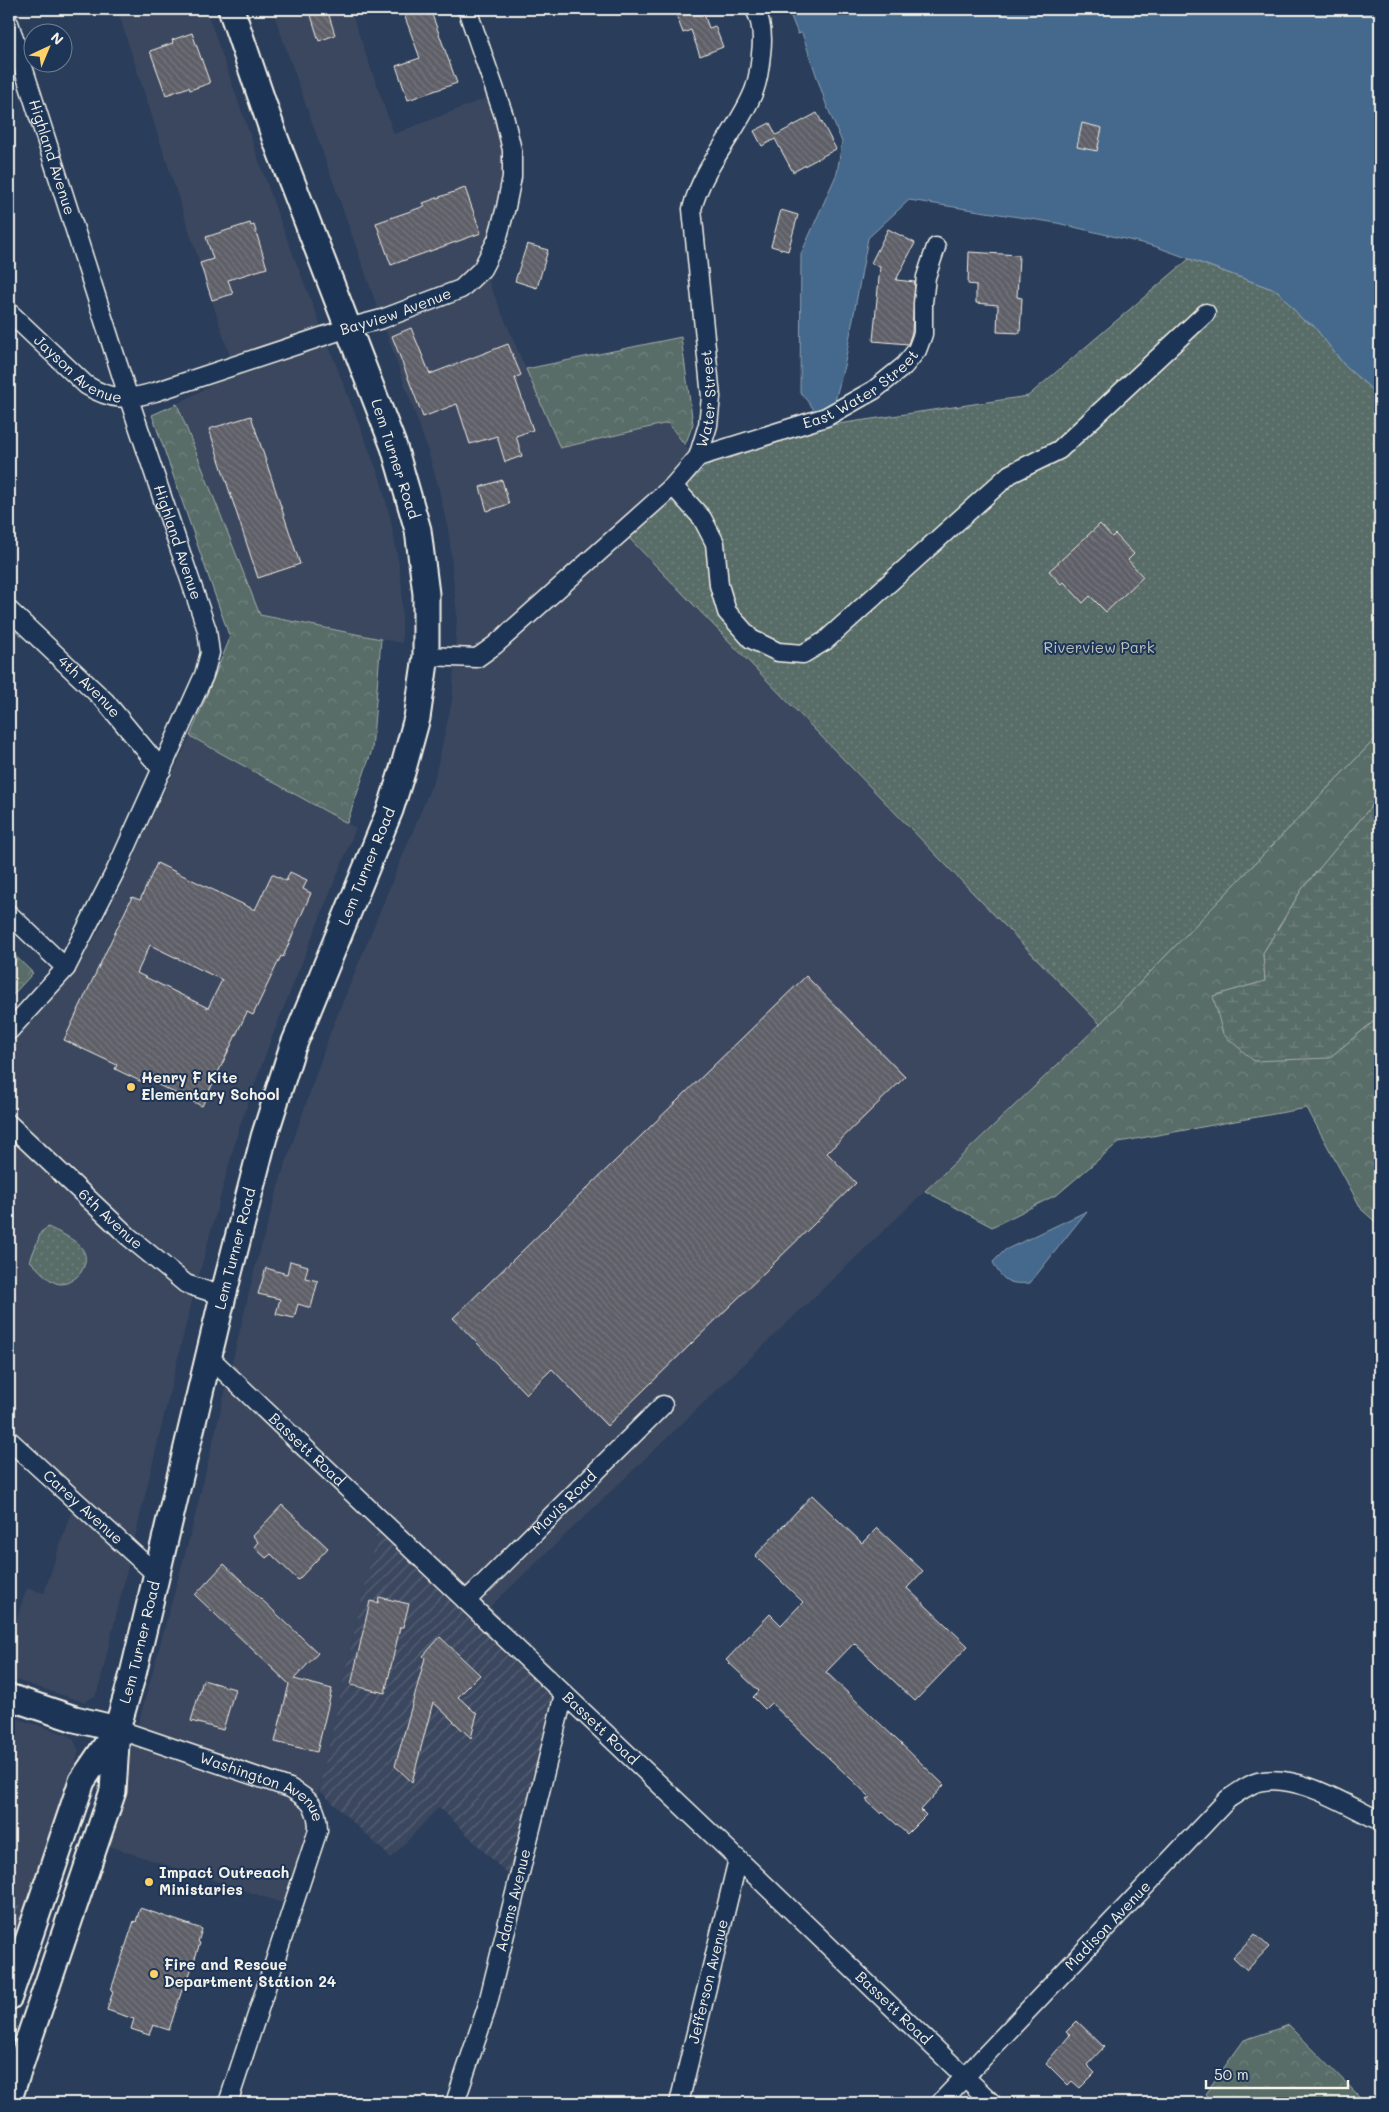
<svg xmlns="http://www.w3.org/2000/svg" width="1389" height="2112" viewBox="0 0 1389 2112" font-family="Mali,sans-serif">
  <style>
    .built { fill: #3a475e }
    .industrial { fill: url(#industrial-furrows) }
    .green { fill: url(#green-dots); stroke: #a6aea8 }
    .forest { fill: url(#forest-crowns); stroke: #a6aea8 }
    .wetland { fill: url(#wetland-marsh); stroke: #a6aea8 }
    .water { fill: #45698c; stroke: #8b9fb1 }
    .building { fill: url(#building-back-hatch); stroke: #f4f1e8; fill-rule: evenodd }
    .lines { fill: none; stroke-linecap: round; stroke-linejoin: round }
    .street-casing { stroke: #f4f1e8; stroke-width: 21 }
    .secondary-casing { stroke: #f4f1e8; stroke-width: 29 }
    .street { stroke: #1d3557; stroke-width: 18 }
    .secondary { stroke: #1d3557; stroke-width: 25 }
    .poi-dot { fill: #ffd166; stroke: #1d3557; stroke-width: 2 }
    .labels { text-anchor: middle; stroke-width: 4; stroke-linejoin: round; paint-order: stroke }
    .street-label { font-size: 15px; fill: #f4f1e8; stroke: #1d3557 }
    .park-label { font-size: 15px; fill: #bdc2bb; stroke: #1d3557 }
    .poi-label { font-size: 15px; font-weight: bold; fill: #f4f1e8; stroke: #1d3557; text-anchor: start }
  </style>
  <defs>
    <pattern id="industrial-furrows" width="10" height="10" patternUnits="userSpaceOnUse" patternTransform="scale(1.25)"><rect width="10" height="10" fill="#3a475e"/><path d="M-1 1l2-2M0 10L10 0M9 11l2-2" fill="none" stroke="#576275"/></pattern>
    <pattern id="green-dots" width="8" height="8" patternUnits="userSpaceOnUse" patternTransform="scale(1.25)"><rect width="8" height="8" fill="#586c67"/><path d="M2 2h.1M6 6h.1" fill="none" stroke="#71817d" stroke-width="1.8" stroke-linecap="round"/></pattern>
    <pattern id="forest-crowns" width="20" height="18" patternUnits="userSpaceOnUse" patternTransform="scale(1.25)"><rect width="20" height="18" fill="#586c67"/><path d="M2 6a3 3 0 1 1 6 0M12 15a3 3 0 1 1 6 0" fill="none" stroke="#71817d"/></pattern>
    <pattern id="wetland-marsh" width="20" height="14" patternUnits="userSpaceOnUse" patternTransform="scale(1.25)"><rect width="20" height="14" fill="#586c67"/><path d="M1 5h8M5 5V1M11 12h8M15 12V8" fill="none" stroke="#71817d"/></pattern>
    <pattern id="building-back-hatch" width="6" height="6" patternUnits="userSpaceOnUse" patternTransform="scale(1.25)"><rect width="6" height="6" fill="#5e5e68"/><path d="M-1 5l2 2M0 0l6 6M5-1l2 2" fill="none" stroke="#76767e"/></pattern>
  </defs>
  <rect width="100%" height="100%" fill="#2a3d5a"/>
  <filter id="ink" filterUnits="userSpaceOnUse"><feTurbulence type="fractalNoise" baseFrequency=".02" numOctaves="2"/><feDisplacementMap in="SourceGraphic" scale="10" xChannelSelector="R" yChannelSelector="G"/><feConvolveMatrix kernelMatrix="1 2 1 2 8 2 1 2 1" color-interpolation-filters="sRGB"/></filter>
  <g filter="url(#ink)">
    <g class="built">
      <polygon points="117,9 206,9 279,218 380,478 390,517 398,559 402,587 402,643 260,615 177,404 235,372"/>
      <polygon points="272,9 350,9 394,134 489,97 506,166 489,283 560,448 668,423 703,469 629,538 1100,1024 490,1607 383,1505 319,1790 286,1904 105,1845 192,1528 256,1264 282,1174 330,1033 435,777 452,701 457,616 449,535 438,485 426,445"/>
      <polygon points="190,736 356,828 272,1037 239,1128 188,1316 99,1687 95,1696 84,1702 9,1678 9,1640 27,1588 44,1593 77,1494 9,1431 9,1046 74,974 101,927"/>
      <polygon points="9,1716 68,1735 74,1740 79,1752 27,1909 9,1902"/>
    </g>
    <g class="industrial">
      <polygon points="383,1505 560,1674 510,1877 439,1807 391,1858 319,1790"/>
      <polygon points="9,1902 27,1909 9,1965"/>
    </g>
    <g class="green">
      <polygon points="1189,259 1278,291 1303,320 1313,325 1346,367 1367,385 1380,399 1380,734 1100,1024 629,538 736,439 1028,396"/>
      <path d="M48,1227c18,9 49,20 33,45 -4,6 -13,12 -20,12 -11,0 -23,-16 -31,-23l11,-29z"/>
    </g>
    <g class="forest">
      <polygon points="681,337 693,424 685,445 668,423 560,448 526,369"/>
      <polygon points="177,404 260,615 381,639 372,750 347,823 190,736 230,638 152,415"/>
      <polygon points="1380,734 1380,796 1302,889 1263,953 1265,981 1214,996 1329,1058 1380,1016 1380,1226 1362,1210 1307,1108 1119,1142 1058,1194 992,1227 925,1191 1100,1024"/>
      <polygon points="9,950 33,973 9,999"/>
      <polygon points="1289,2025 1366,2103 1213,2103 1205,2094 1244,2040"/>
    </g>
    <polygon class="wetland" points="1380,796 1380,1016 1329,1058 1254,1061 1223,1034 1213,996 1265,981 1263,953 1302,889"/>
    <g class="water">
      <polygon points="788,9 1380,9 1380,399 1367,385 1346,367 1313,325 1303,320 1278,291 1154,246 1057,223 909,200 868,238 845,362 835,401 816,412 800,392 801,254 837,173 842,142 826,104 802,33 798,34"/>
      <path d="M1087,1211l-57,72c-21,2 -28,-2 -37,-21l12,-12z"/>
    </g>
    <g class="building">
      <polygon points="309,9 327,9 335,35 319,41"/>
      <polygon points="402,9 430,9 457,83 408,100 396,66 420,58"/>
      <polygon points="674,9 702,9 709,28 715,26 723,47 700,56 691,30 683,33"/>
      <polygon points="192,33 210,83 190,90 189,87 166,95 150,51 173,43 172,40"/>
      <polygon points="817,113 836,149 793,172 775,139 762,146 754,131 770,123 776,135"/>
      <polygon points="1082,123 1102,128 1097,151 1077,147"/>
      <polygon points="465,188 481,233 391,265 376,223 425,206 423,203"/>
      <polygon points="781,210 798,215 788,251 771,246"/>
      <polygon points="250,223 251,226 254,225 267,268 228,280 233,294 212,300 200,263 213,259 206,237"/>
      <polygon points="888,229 915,243 896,280 915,282 912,332 908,344 873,341 880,267 871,263"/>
      <polygon points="527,244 548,250 537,288 515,281"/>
      <polygon points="969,252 1019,255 1017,297 1022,298 1020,333 997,332 998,305 976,303 976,285 968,284"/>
      <polygon points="411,328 430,374 508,344 521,375 515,378 533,430 516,436 522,456 505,462 497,436 470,444 457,404 423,417 392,336"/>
      <polygon points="251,416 300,564 258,578 209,429"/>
      <polygon points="502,480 509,504 487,511 480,487"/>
      <polygon points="1100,524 1112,537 1115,534 1134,554 1128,560 1143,577 1106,612 1090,596 1083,603 1064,582 1061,584 1049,571"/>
      <path d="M157,863l98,47 17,-36 14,7 4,-9 17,8 -4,9 8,4 -28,64 -2,-1 -28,59 -6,-3 -45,94 -56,-27 -2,4 -29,-14 2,-4 -53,-25 68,-143 8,3zM150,945l72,35 -14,28 -71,-35z"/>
      <polygon points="806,976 905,1077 827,1153 856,1183 607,1426 552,1369 526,1394 453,1318"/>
      <polygon points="290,1261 308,1266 305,1278 318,1281 311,1308 298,1304 294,1318 276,1314 280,1299 258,1294 266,1268 287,1274"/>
      <polygon points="812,1495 862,1543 877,1528 923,1571 907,1588 968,1646 915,1701 854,1643 826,1672 944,1785 921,1810 926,1815 907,1834 883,1812 881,1814 866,1800 870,1797 771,1703 765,1709 753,1697 759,1691 726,1660 770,1614 781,1625 803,1602 755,1556"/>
      <polygon points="282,1505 328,1548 298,1580 271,1554 266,1558 254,1547 258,1542 253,1536"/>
      <polygon points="224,1564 318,1653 294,1679 332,1689 317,1752 275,1742 289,1684 195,1595"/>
      <polygon points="379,1597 409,1604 403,1627 400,1627 385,1693 351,1685 370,1601 378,1603"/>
      <polygon points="440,1637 480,1675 458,1697 477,1714 471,1738 433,1702 412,1782 395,1766 425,1658 423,1656"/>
      <polygon points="203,1680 235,1689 223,1730 191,1721"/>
      <polygon points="140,1908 202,1929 198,1942 200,1943 184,1991 182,1990 169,2030 153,2025 149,2035 131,2029 134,2019 107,2010 113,1991 111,1990 134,1921 136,1922"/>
      <polygon points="1255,1934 1269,1947 1247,1970 1233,1957"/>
      <polygon points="1077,2021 1104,2047 1087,2065 1095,2073 1080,2088 1072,2081 1068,2085 1046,2063 1070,2035 1066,2032"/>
    </g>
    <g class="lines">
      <defs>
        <g id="street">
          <path id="s1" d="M9,23l120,376 78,231 3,23 -6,22 -88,195 -50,98 -57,63"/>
          <path id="s2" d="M9,312l77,73c26,16 41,15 69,7l193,-64 34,-9 79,-30 21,-20 15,-29 9,-33 6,-30v-27l-8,-34 -37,-107"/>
          <path id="s3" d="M698,457l128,-40 48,-27 30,-24 13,-16 6,-16v-31l3,-26 10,-30"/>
          <polyline points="673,486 702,518 715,543 719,585 727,612 751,639 778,652 803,654 825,641 1010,474 1059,450 1206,313"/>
          <path id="s4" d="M9,610l96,91 57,69"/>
          <path id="s5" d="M426,656l51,2 18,-13 178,-159 25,-29 10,-32 3,-28 -19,-188c11,-44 45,-76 62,-118 4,-11 6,-25 7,-37 2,-15 1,-32 -6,-45"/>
          <polyline points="9,914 66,968"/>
          <path id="s6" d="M9,1124l120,113 57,47 37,12"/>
          <path id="s7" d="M208,1356l530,503 254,244"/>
          <path id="s8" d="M9,1440l148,135"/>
          <path id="s9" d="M466,1601l197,-196"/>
          <path id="s10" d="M117,1729l173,59c19,11 28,18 28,42l-90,273"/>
          <path id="s11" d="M455,2103l32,-96 77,-313"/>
          <path id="s12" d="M679,2103l59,-244"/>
          <path id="s13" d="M940,2103l288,-304c10,-6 19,-14 30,-17 38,-10 89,23 122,39"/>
        </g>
        <g id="secondary">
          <polyline points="9,1697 75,1719 117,1729"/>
          <polyline points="9,1997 82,1781 116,1731"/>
          <path id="s14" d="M9,2098l104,-307 4,-62 16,-55 90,-378 41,-159 28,-88 98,-239 13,-41 14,-51 9,-62v-62l-8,-64 -24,-83 -119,-309 -44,-129"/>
        </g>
      </defs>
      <use href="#street" class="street-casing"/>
      <use href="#secondary" class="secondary-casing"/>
      <use href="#street" class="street"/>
      <use href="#secondary" class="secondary"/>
    </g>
  </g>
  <g class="poi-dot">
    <circle cx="131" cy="1087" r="5"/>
    <circle cx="149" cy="1882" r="5"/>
    <circle cx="154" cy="1974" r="5"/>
  </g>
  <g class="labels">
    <g class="street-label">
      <text dy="5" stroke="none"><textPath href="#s1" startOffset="141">Highland Avenue</textPath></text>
      <text dy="5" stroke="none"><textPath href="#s2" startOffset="432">Bayview Avenue</textPath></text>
      <text dy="5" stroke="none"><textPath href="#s2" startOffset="91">Jayson Avenue</textPath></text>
      <text dy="5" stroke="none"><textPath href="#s3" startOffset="178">East Water Street</textPath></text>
      <text dy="5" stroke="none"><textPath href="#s5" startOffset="410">Water Street</textPath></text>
      <text transform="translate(395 459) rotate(72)" y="5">Lem Turner Road</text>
      <text dy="5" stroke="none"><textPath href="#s1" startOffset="546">Highland Avenue</textPath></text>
      <text dy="5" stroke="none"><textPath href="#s4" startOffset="111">4th Avenue</textPath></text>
      <text dy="5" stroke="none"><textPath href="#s14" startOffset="1286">Lem Turner Road</textPath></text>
      <text dy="5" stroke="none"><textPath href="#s6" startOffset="139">6th Avenue</textPath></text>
      <text dy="5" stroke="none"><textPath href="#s14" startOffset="881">Lem Turner Road</textPath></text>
      <text dy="5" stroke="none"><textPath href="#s7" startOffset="136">Bassett Road</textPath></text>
      <text dy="5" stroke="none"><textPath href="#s9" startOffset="139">Mavis Road</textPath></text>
      <text dy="5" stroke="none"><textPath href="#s8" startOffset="100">Carey Avenue</textPath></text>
      <text dy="5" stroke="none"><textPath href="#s14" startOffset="476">Lem Turner Road</textPath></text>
      <text dy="5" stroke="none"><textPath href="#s7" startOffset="541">Bassett Road</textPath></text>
      <text dy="5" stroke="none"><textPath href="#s10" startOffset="158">Washington Avenue</textPath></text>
      <text dy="5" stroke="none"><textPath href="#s11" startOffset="211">Adams Avenue</textPath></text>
      <text dy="5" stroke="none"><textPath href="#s13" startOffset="244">Madison Avenue</textPath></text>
      <text dy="5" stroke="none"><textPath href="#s12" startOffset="125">Jefferson Avenue</textPath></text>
      <text dy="5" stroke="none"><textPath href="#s7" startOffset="946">Bassett Road</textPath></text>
    </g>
    <g class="park-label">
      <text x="1099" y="653">Riverview Park</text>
    </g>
    <g class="poi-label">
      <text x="141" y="1083">Henry F Kite<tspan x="141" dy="17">Elementary School</tspan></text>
      <text x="159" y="1878">Impact Outreach<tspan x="159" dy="17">Ministaries</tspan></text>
      <text x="164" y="1970">Fire and Rescue<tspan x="164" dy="17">Department Station 24</tspan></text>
    </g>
  </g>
  <rect width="1389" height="2112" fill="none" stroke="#1d3557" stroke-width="30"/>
  <rect x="15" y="15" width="1359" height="2082" fill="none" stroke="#f4f1e8" stroke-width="2" filter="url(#ink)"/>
  <g transform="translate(48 48) rotate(44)"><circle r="24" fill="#1d3557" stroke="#738091"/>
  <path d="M0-4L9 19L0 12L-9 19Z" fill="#ffd166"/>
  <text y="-8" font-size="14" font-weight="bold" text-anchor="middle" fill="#f4f1e8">N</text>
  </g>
  <path d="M1206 2080v8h142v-8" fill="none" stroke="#f4f1e8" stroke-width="2.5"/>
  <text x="1214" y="2080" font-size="15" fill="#f4f1e8" stroke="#1d3557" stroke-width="4" paint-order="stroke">50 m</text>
</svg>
